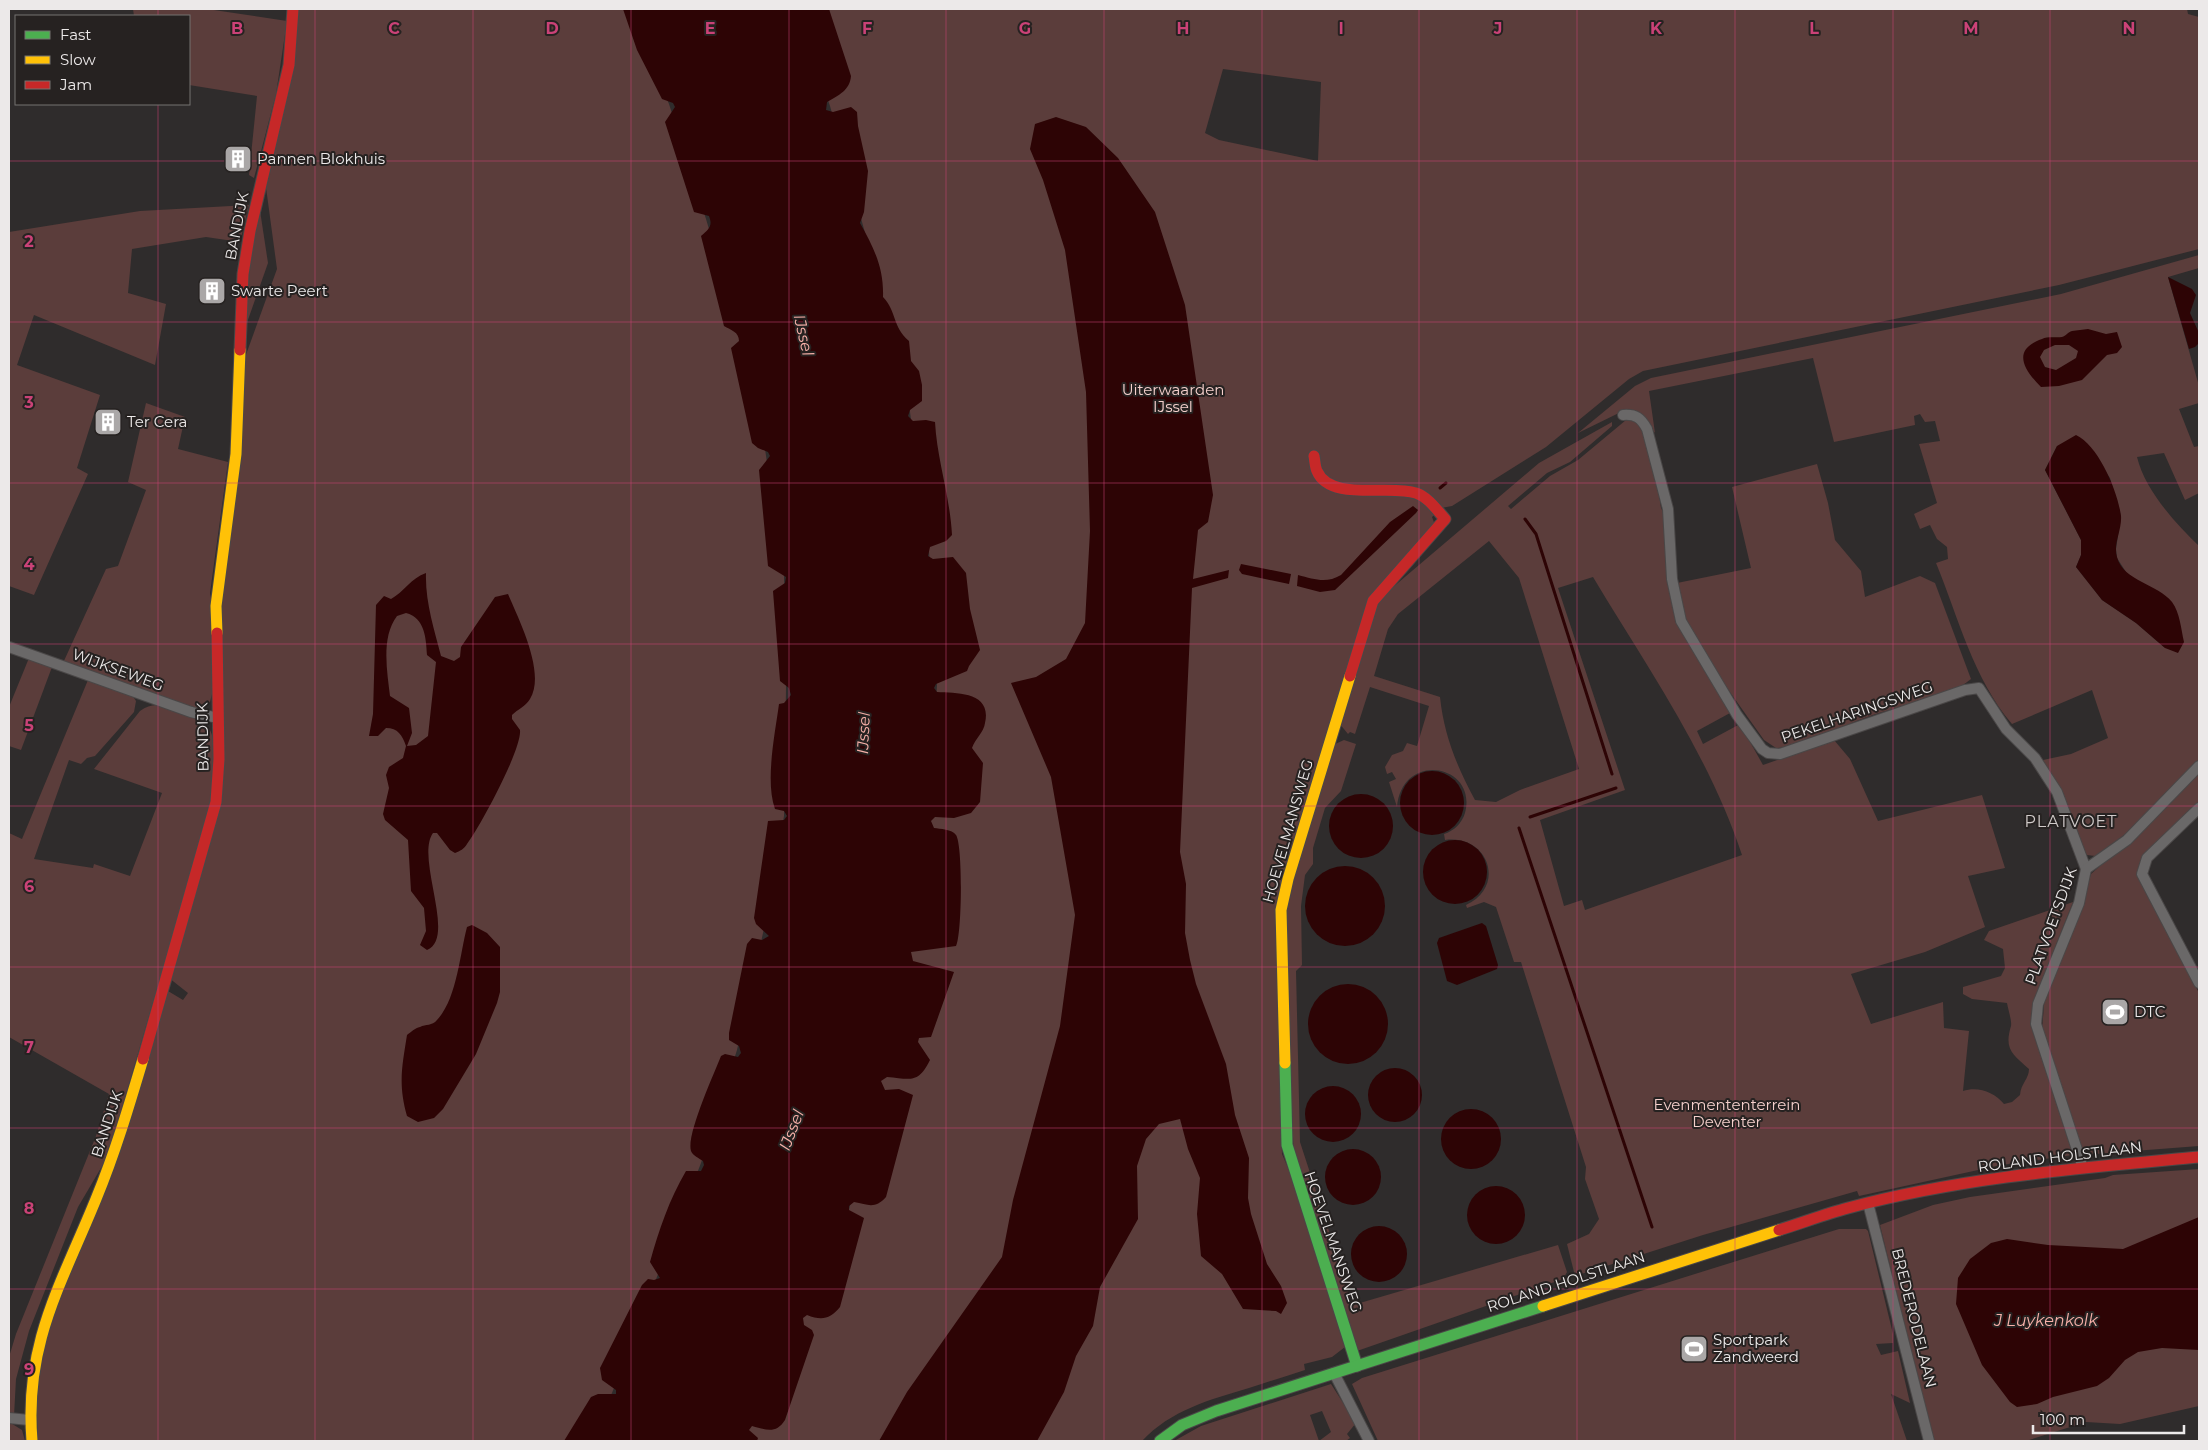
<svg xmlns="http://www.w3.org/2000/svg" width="2208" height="1450" viewBox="0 0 2208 1450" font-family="Montserrat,sans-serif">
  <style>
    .green { fill: #5b3d3b; fill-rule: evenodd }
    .water { fill: #2d0405; fill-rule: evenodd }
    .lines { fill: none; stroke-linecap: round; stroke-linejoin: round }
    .stream { stroke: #2d0405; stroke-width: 3 }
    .street-casing { stroke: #4a4747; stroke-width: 12 }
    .fast-casing { stroke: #4a4747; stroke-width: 13 }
    .slow-casing { stroke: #4a4747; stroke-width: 13 }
    .jam-casing { stroke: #4a4747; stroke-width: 13 }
    .street { stroke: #6a6868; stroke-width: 10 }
    .fast { stroke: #4caf50; stroke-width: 11 }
    .slow { stroke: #ffc107; stroke-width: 11 }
    .jam { stroke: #c62828; stroke-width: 11 }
    .grid { fill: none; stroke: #ca4277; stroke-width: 1; stroke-opacity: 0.55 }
    .labels { text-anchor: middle; stroke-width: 4; stroke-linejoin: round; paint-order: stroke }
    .poi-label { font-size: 15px; fill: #ece9e9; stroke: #262221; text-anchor: start }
    .street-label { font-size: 15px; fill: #ece9e9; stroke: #262221 }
    .park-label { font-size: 15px; fill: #f5d0cc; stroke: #262221 }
    .water-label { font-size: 16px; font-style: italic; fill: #f8b1a9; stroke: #262221 }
    .neighbourhood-label { font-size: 16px; letter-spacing: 1px; fill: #d0cac9; stroke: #262221 }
    .grid-label { font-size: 16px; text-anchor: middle; font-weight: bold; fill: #ca4277; stroke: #262221; stroke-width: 4; stroke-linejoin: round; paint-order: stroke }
  </style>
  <rect width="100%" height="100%" fill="#2f2c2c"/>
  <g class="green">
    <polygon points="133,9 207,9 287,21 276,94 254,178 249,175 257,96 189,85 189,16 134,16"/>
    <polygon points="297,9 629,9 669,104 706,219 741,337 765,449 784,576 786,688 784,816 763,933 737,1050 701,1163 612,1393 585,1441 38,1441 35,1366 168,991 183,1000 188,993 169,978 210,835 219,613 243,363 277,269 265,180"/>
    <path d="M796,9h1391l1,5 11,3v232l-140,36 -416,86 -14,8 -83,68 -94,59 -11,2 -9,9 3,8 -58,65 -97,299 -3,94 5,171 20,47 43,146 -13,10 -28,7 1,6c-19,6 -37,12 -56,18 -40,12 -78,22 -107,53h-399l59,-121 47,-110 32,-131 49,-258 7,-136 -8,-134 -19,-139 -27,-114 -53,-192zM1223,69l98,13 -3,79 -99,-21 -14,-7z"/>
    <polygon points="259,204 268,263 243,334 243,315"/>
    <polygon points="249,205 240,242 206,237 132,249 128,293 166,304 155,365 34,315 17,365 100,395 77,468 88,474 34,595 9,586 9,232 140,211"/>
    <path d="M2199,255v13l-31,9 31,109v17l-20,6 15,38 5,-1v47l-14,7 -21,-47 -27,4c8,33 38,66 62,89v214l-61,65 -43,31 -8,-1 -4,-6 -23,-58 -17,-31 28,-6 37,-16 -16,-48 -80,34c-39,-46 -53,-105 -76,-161l12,-4 -1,-12 -10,-8 -7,-14 -10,4 -6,-15 23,-11 -18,-59 21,-3 -5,-20 -10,1 -5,-8 -6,2 1,9 -81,17 -21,-84 -164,33 6,42 -7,-9 -25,-13 -45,22 57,-47 16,-8 410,-84zM2086,443l24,35 11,38 -5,33 1,9 9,14 39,76 -29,-25 -34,-23 -26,-33 5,-12v-15l-36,-70 12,-24z"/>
    <polygon points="146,403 185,417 178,449 228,462 210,593 213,610 212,694 210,702 198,709 63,663 106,569 118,566 146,490 128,482"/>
    <path d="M1632,418l10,7 14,49 5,34 7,13 1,69 4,18 6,17 51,88 -33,18 6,13 37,-20 23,41 71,-25 16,19 28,62 104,-26 23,73 -37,8 17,51 -60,25 -74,22 20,50 72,-22 1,26 25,3 -6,60c15,-5 31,1 41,13l8,-2 8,-7c1,-12 9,-16 9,-26 -17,-15 -25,-20 -18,-43 1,-5 -3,-17 -4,-23l-35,-4 -9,-5v-7l38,-11 4,-8 -2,-19 -19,-9 5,-9 84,-29 -39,98 -2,12 1,20 40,123 -72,10 -142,31 -2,-5 -154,44 -128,41 -8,-32 22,-10 10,-15 -14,-40 1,-12 -65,-205h-7l-18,-55 -12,-5 -17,6 -1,-3c41,-19 22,-71 -21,-65l-1,-6c10,-3 18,-11 21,-21 13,-49 -63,-63 -68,-6l-8,-25 7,-3 -4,-7 -5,2 -2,-7 7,-12 11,-4 4,-8 10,3 12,-40 -59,-19 -15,47 -5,-2 -2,2 -9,-11 40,-124 160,-136 73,-41v4l-42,36 -23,11 -39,33 3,3 39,-33 28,-16 48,-40zM1489,541l30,37 60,191 -59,21 -24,12 -21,-2c-18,-33 -31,-65 -35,-103l-66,-21 14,-47 10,-15zM1593,577c54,90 116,178 149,278l-157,55 -3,-10 -18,6 -24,-86 85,-30 -67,-202z"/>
    <path d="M1817,464l11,39 7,37 26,31 4,26 55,-21 15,7 36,96c-25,21 -70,26 -101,37 -21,7 -74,32 -94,32l-12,-8 -59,-83 -18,-33 -10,-41 74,-15 -19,-81z"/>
    <polygon points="29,658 52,667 21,750 9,746 9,707"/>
    <path d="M88,680l44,15 4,6 -2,11 -39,44 -8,2 -6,6 -12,-4 -35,99 59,9 1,-4 36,12 32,-83 -68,-24 46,-58c13,-9 22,-6 36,0 10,4 23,7 31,15 14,13 4,66 2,84l-101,346 -30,51 -49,124 -13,48 -2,37 -5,-1v-58l7,-23 80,-198 13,-42 -100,-57v-204l13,6z"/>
    <polygon points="1344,740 1356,744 1341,791 1325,808 1313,848 1313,864 1305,875 1301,906 1302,965 1296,971 1300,1142 1353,1305 1558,1245 1567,1272 1563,1279 1357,1351 1294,1161 1284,913 1333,745"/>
    <polygon points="2199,769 2199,805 2139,864 2139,876 2199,993 2199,1146 2082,1155 2042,1030 2045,993 2070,940 2091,874 2168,805"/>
    <polygon points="2199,1169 2199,1406 2120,1424 2086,1422 2026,1441 1933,1441 1880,1225 1933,1205 1970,1197 2105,1178 2113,1175"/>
    <polygon points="1839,1229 1866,1229 1868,1231 1893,1334 1893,1343 1876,1344 1881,1355 1898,1351 1910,1403 1891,1394 1907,1441 1378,1441 1352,1384 1362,1378"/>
    <path d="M1331,1384l25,39 -9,11 3,4 -4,3h-172l27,-15zM1322,1411l9,21 -12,9 -9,-26z"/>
    <polygon points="9,1422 22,1430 25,1441 9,1441"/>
  </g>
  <g class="water">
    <path d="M623,9h206l22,67c-1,14 -12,19 -24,26l-1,8 7,2 18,-5 6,5 1,14 10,45 -4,41 -4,11c14,25 24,45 23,74 14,15 9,29 26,44l2,20 8,10 3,14v16l-12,9 -2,6 5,5 13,-1 9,2c2,38 15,74 17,113l-6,6 -16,6 -2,9 5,3 20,-2 13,16 4,36 10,41 -11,16 -2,5 -31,13 -2,4 3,4c21,1 55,0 48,31 -1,9 -10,16 -13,25l11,15 -3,39 -9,11 -17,5 -19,-1 -4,4 3,7c6,1 18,1 22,7 7,10 6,100 0,111l-45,6 2,9 41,11 -23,65 -12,1 -1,4 12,18c-12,24 -19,19 -43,17l-6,4 4,9 14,-1 14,6 -27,102c-11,12 -17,8 -32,5l-5,4v4l15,8 -24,89c-10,12 -18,14 -33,8l-4,3 1,7 8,5 2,5 -29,85c-9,14 -18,10 -33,6l-3,4 9,8 -1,3h-193l27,-44 7,-3h18v-4l-14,-10 -2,-12 42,-83 6,-6 6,1 6,-2 -10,-16c9,-32 19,-62 36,-91h15l3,-6 -1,-4c-4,-3 -10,-5 -12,-10 -5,-16 23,-77 30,-95l4,-2 13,3 3,-4 -2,-7 -10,-6v-7l18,-89 5,-6 10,2 7,-4 -13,-12 -2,-6 14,-97 16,-1 3,-4 -3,-5 -9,-2c-10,-28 0,-75 4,-105l5,-1 7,-8 -2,-7 -9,-7 -7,-90 12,-8 1,-6 -18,-11 -9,-96 11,-14 -2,-4 -10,-4 -6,-5 -21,-95 8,-7c0,-9 -8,-11 -15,-15l-23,-90c8,-7 12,-10 8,-20l-15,-4 -29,-90 10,-15 -2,-4 -11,-4 -25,-49z"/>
    <polygon points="1056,117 1086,127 1118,158 1155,212 1185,305 1213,495 1208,522 1198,530 1193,579 1229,570 1228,578 1192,588 1180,852 1186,884 1185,933 1190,960 1196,984 1226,1064 1235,1115 1249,1158 1248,1198 1251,1214 1267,1264 1281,1286 1287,1303 1281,1314 1276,1311 1243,1309 1222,1274 1201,1256 1197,1214 1200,1178 1188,1149 1180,1119 1159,1124 1146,1139 1137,1166 1138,1219 1100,1287 1093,1326 1076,1356 1064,1392 1037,1441 879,1441 907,1392 1002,1257 1013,1200 1060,1026 1075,915 1051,777 1011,683 1036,677 1066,659 1085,623 1090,531 1086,392 1065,250 1043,180 1030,149 1035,124"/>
    <polygon points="2168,277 2192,289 2196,295 2190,313 2199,333 2199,343 2195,347 2189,349"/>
    <path d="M2088,329l18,5 11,-2 5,15 -5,6 -10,2 -25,25 -23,6 -18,1c-17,-17 -30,-37 1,-48 6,-3 14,-1 20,-2 4,-1 6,-5 10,-6 5,-1 11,-1 16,-2zM2055,345h14l9,6 -2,7 -20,12 -11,-3 -5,-10 4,-7z"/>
    <path d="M2076,435c23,11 42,57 45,81 1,14 -8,28 -4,41 6,24 41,27 55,45 8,11 9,27 12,40l-6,11 -13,-5 -29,-25 -34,-23 -26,-33 5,-12v-15l-36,-70 12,-24z"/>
    <path d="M1413,506l5,4 -2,3 -81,77 -15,2 -23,-6 1,-11c16,4 28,9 43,0l49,-53z"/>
    <polygon points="1241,564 1291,574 1289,584 1242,574 1239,570"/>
    <path d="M426,573c-1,28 8,56 15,83l13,5 6,-4 1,-10 34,-50 13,-3c11,26 38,79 22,105 -5,8 -12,10 -18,16v4l8,11c2,19 -40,97 -53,114 -3,5 -7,7 -12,9l-5,-3 -13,-17h-4c-18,25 24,105 -6,117l-7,-5 6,-14 -2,-23 -13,-17 -3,-51 -23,-20 -2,-6 6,-26 -3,-13 3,-8 14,-9 3,-12c-4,-11 -8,-18 -20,-18l-8,8h-9l4,-22 3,-109 8,-9 7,3c13,-7 20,-21 35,-26zM406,613c19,5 20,25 21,42l9,7 -8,74 -12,9 -9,1 5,-13 -3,-25 -19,-12c-3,-25 -9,-59 7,-80z"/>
    <circle cx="1432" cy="803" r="32"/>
    <circle cx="1361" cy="826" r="32"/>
    <circle cx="1455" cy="872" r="32"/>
    <circle cx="1345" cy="906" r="40"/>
    <polygon points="1482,923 1486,926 1498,965 1497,969 1457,985 1447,981 1437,943 1439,938"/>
    <path d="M472,925l15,8 13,14v45l-3,11 -21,51 -33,55 -9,9 -16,4 -11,-6c-9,-32 -5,-49 0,-81 4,-3 8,-7 13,-8 6,-3 12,-1 17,-7 20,-21 23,-67 30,-93z"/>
    <circle cx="1348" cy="1024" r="40"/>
    <circle cx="1395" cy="1095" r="27"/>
    <circle cx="1333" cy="1114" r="28"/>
    <circle cx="1471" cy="1139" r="30"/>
    <circle cx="1353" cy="1177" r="28"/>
    <circle cx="1496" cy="1215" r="29"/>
    <polygon points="2199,1217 2199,1350 2162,1348 2138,1352 2125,1360 2109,1378 2097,1386 2053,1397 2037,1404 2017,1407 2010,1402 1982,1365 1956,1304 1958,1278 1970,1259 1991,1243 2007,1239 2048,1245 2123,1249"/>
    <circle cx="1379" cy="1254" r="28"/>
  </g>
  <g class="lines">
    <g class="stream">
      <polyline points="1440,488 1446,483"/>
      <polyline points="1525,519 1536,534 1612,774"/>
      <polyline points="1530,817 1616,788"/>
      <polyline points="1519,828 1652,1227"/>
    </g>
    <defs>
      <g id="street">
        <path d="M1623,415c13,-1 18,3 24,14l21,80 4,70 9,42 56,94 25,34 6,4 12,1 185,-64 14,-2 27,41 29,29 22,34 29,77"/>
        <polyline points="9,647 191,712 218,718"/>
        <polyline points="2199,808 2147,858 2142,874 2199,983"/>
        <polyline points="2083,1168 2036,1024 2038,1004 2079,903 2086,869 2127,840 2199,766"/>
        <polyline points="1868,1203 1929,1441"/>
        <polyline points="1334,1373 1369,1441"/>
        <polyline points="9,1418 29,1420"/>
      </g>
      <g id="fast">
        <polyline points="1285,1063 1287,1145 1357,1366"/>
        <polyline points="1160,1441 1182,1425 1216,1411 1543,1306"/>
      </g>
      <g id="slow">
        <polyline points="217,633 216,606 236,454 240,350"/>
        <polyline points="1285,1063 1281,910 1288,879 1350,676"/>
        <polyline points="1543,1306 1779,1230"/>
        <path d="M32,1441c-8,-97 29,-156 64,-242 19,-46 33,-93 47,-140"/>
      </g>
      <g id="jam">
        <polyline points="240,350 243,274 250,231 289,65 293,9"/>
        <path d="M1314,456c1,5 1,11 3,15 13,31 73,13 99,22 12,4 21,17 29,26l-72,82 -23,75"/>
        <polyline points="143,1059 216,802 219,759 217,633"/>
        <path d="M1779,1230c23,-7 46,-16 69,-22 114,-31 234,-40 351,-51"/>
      </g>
    </defs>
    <use href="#street" class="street-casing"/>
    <use href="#fast" class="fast-casing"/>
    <use href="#slow" class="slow-casing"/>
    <use href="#jam" class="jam-casing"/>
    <use href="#street" class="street"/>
    <use href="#fast" class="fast"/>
    <use href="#slow" class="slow"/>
    <use href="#jam" class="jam"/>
  </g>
  <path class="grid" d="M158,9v7M315,9v1432M473,9v1432M631,9v1432M789,9v1432M946,9v1432M1104,9v1432M1262,9v1432M1419,9v1432M1577,9v1432M1735,9v1432M1893,9v1432M2050,9v1432M158,104v1337M9,161h2190M9,322h2190M9,483h2190M9,644h2190M9,806h2190M9,967h2190M9,1128h2190M9,1289h2190"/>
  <defs>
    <symbol id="building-square" viewBox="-11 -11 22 22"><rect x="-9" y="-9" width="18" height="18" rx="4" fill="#aaa7a7" stroke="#262221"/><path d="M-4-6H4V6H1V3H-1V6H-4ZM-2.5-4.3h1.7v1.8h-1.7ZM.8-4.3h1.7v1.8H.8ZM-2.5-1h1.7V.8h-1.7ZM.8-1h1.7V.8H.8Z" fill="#fff"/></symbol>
    <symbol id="stadium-square" viewBox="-11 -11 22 22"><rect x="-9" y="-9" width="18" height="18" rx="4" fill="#aaa7a7" stroke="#262221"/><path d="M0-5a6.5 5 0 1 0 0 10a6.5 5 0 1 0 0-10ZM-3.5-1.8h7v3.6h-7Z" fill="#fff"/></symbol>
  </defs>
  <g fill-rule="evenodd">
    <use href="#building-square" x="222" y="143" width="32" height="32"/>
    <use href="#building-square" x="196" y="275" width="32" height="32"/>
    <use href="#building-square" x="92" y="406" width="32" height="32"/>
    <use href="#stadium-square" x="2099" y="996" width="32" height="32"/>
    <use href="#stadium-square" x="1678" y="1333" width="32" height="32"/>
  </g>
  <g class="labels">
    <g class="poi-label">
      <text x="257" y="164">Pannen Blokhuis</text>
      <text x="231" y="296">Swarte Peert</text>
      <text x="127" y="427">Ter Cera</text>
      <text x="2134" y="1017">DTC</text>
      <text x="1713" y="1345">Sportpark<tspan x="1713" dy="17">Zandweerd</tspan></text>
    </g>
    <g class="street-label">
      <text transform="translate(237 226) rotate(-79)" y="5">BANDIJK</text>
      <text transform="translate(118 670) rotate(20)" y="5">WIJKSEWEG</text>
      <text transform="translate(1857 712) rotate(-19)" y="5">PEKELHARINGSWEG</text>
      <text transform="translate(203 737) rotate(-91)" y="5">BANDIJK</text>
      <text transform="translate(1288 831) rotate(-74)" y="5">HOEVELMANSWEG</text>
      <text transform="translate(2051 926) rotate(-70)" y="5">PLATVOETSDIJK</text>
      <text transform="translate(107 1124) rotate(-72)" y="5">BANDIJK</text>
      <text transform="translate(2060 1157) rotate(-7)" y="5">ROLAND HOLSTLAAN</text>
      <text transform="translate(1333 1242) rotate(71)" y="5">HOEVELMANSWEG</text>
      <text transform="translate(1566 1282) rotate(-18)" y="5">ROLAND HOLSTLAAN</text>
      <text transform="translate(1914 1318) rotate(76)" y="5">BREDERODELAAN</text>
    </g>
    <g class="park-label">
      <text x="1173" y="395">Uiterwaarden<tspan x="1173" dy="17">IJssel</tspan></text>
      <text x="1727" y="1110">Evenmententerrein<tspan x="1727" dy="17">Deventer</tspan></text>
    </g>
    <g class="water-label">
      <text transform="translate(804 335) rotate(77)" y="6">IJssel</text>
      <text transform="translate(863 733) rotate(-87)" y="6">IJssel</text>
      <text transform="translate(791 1130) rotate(-69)" y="6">IJssel</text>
      <text x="2046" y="1326">J Luykenkolk</text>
    </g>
    <g class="neighbourhood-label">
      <text x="2071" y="827">PLATVOET</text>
    </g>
  </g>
  <g class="grid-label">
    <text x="237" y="34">B</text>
    <text x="394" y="34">C</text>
    <text x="552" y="34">D</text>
    <text x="710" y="34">E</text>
    <text x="867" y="34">F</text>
    <text x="1025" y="34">G</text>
    <text x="1183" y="34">H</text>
    <text x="1341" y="34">I</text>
    <text x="1498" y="34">J</text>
    <text x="1656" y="34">K</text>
    <text x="1814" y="34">L</text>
    <text x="1971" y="34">M</text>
    <text x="2129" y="34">N</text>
    <text x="29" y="247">2</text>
    <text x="29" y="408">3</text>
    <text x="29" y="570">4</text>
    <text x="29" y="731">5</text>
    <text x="29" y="892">6</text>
    <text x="29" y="1053">7</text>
    <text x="29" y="1214">8</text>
    <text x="29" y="1375">9</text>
  </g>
  <rect width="2208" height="1450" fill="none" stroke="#ece9e9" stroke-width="20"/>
  <rect x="15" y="15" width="175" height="90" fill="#262221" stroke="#757271"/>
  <rect x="25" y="31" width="25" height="8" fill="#4caf50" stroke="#757271"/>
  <text x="60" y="40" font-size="15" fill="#ece9e9">Fast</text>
  <rect x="25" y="56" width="25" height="8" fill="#ffc107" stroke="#757271"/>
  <text x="60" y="65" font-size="15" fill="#ece9e9">Slow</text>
  <rect x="25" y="81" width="25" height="8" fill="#c62828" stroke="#757271"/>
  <text x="60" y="90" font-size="15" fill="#ece9e9">Jam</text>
  <path d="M2033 1425v8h151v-8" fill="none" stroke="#ece9e9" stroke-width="2.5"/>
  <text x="2040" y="1425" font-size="15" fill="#ece9e9" stroke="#262221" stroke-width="4" paint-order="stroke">100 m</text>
</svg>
